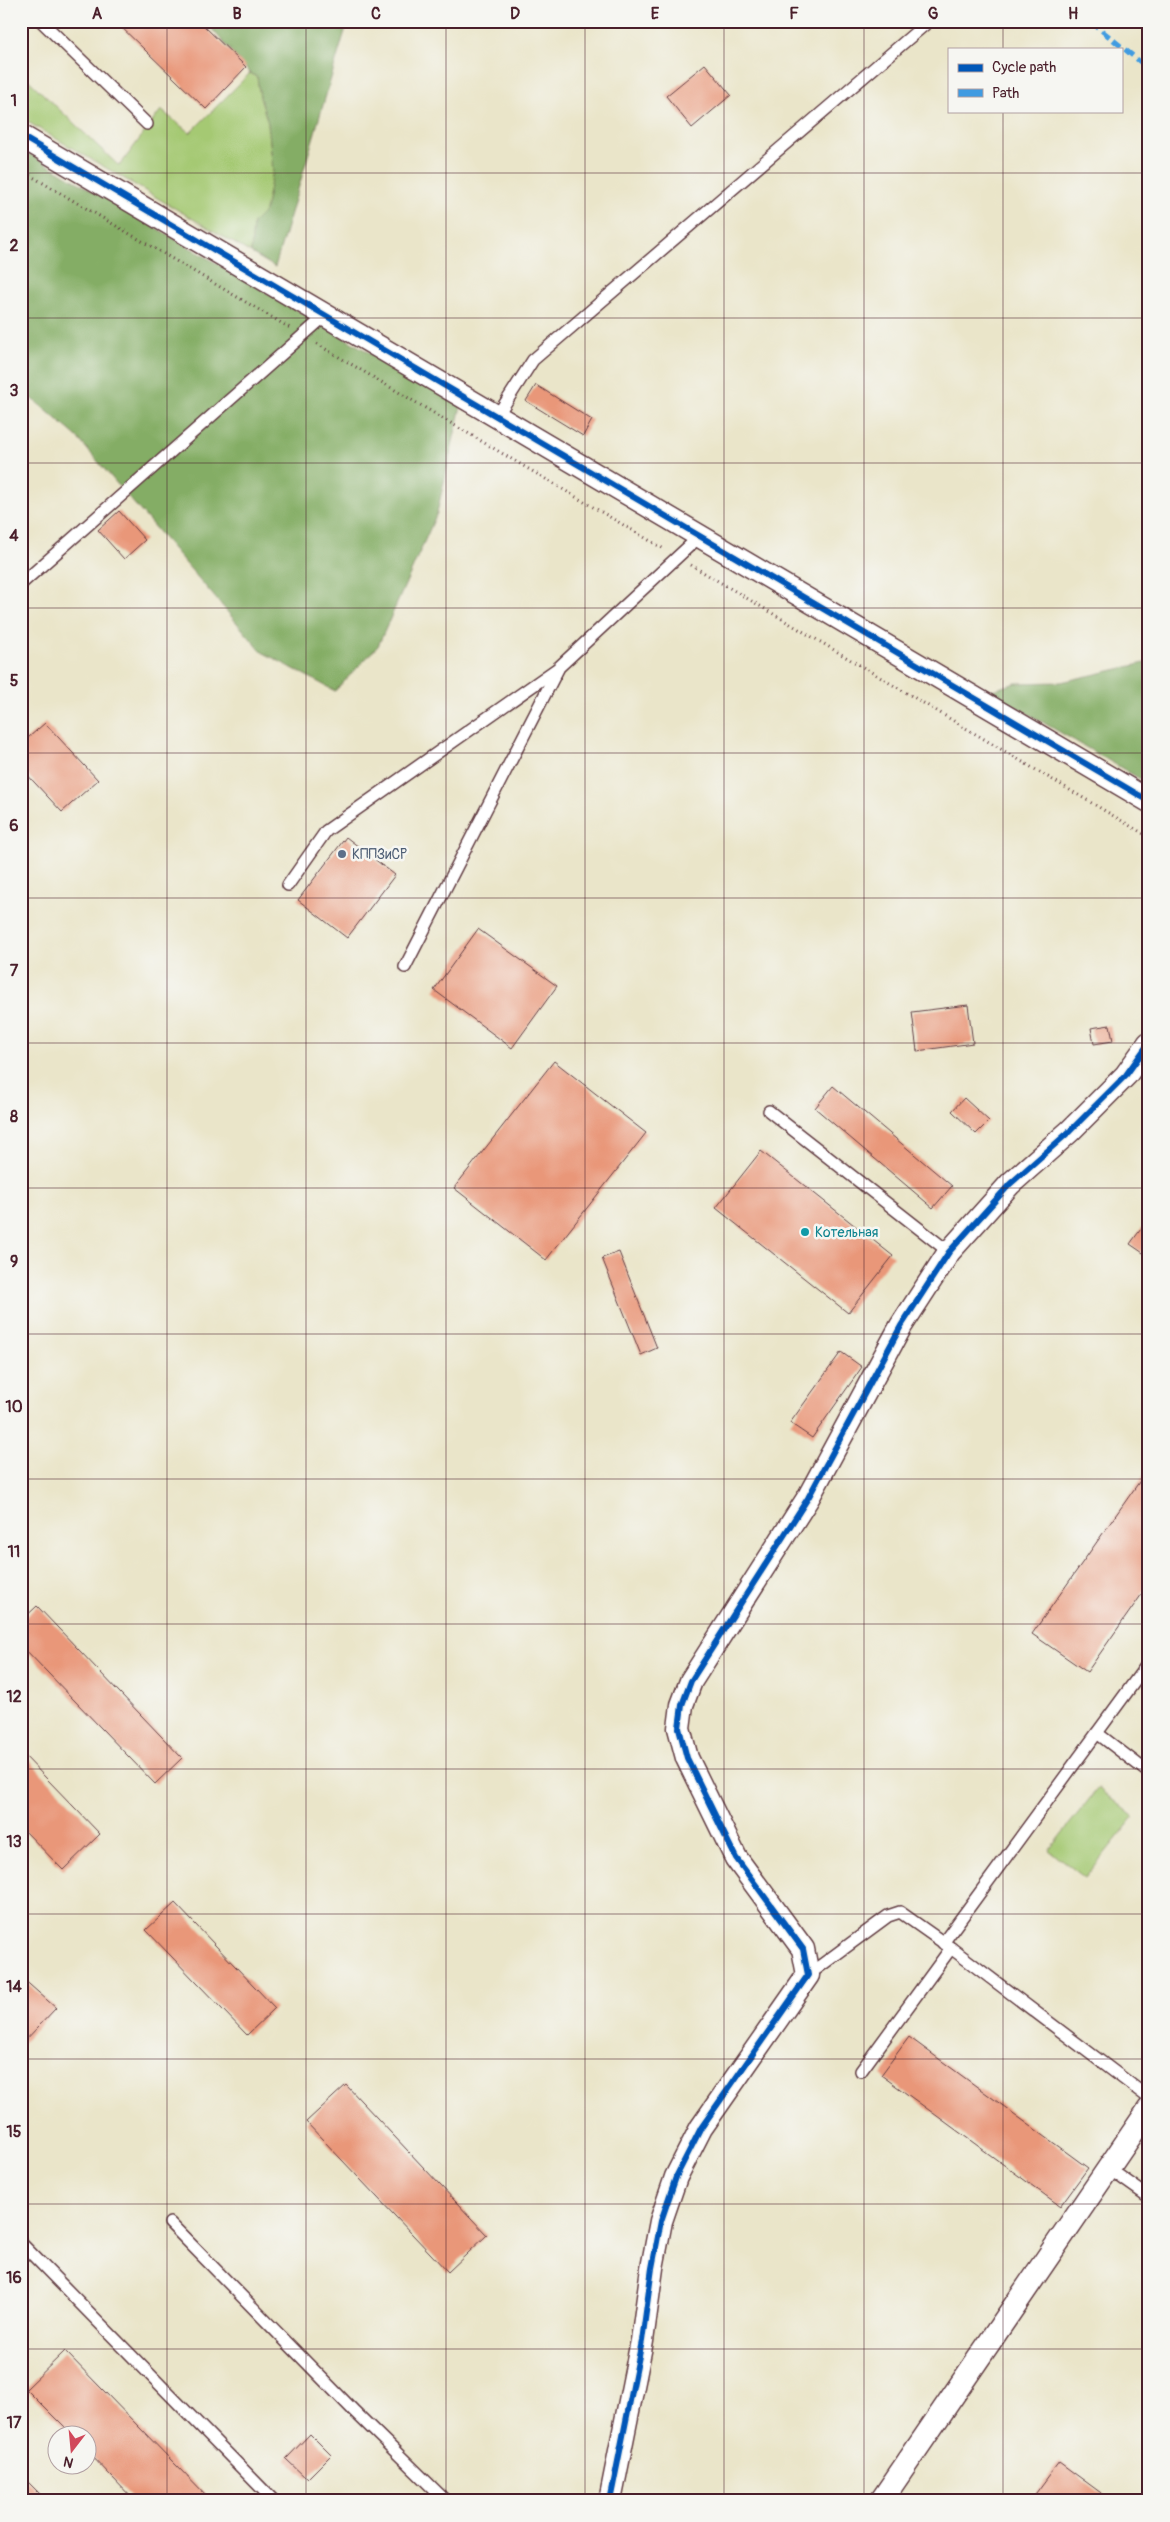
<svg xmlns="http://www.w3.org/2000/svg" width="1170" height="2522" viewBox="0 0 1170 2522" font-family="Pangolin,sans-serif">
  <style>
    .green { fill: #a5c973; stroke: #78744f }
    .forest { fill: #84ad65; stroke: #676648 }
    .building { fill: #e99779 }
    .lines { fill: none; stroke-linecap: round; stroke-linejoin: round }
    .lane-casing { stroke: #623d43; stroke-width: 14 }
    .street-casing { stroke: #623d43; stroke-width: 25 }
    .path { stroke: #623d43; stroke-width: 3; stroke-dasharray: 1 4; stroke-linecap: butt }
    .lane { stroke: #fff; stroke-width: 11 }
    .street { stroke: #fff; stroke-width: 22 }
    .quiet { stroke: #409be1; stroke-width: 5; stroke-dasharray: 10 5; stroke-linecap: butt }
    .cycleway-casing { stroke: #f6f6f2; stroke-width: 9 }
    .cycleway { stroke: #0057b8; stroke-width: 6 }
    .grid { fill: none; stroke: #4a1f2b; stroke-width: 1; stroke-opacity: 0.55 }
    .service-dot { fill: #5c6f8a; stroke: #f6f6f2; stroke-width: 2 }
    .culture-dot { fill: #0f9aa8; stroke: #f6f6f2; stroke-width: 2 }
    .labels { text-anchor: middle; stroke-width: 5; stroke-linejoin: round; paint-order: stroke }
    .service-label { font-size: 14px; fill: #4e5e75; stroke: #f6f6f2; text-anchor: start }
    .culture-label { font-size: 14px; fill: #0d838f; stroke: #f6f6f2; text-anchor: start }
    .neatline { fill: none; stroke: #4a1f2b; stroke-width: 2 }
    .grid-label { font-size: 16px; text-anchor: middle; font-weight: bold; fill: #4a1f2b }
  </style>
  <rect width="100%" height="100%" fill="#f6f6f2"/>
  <filter id="ink" filterUnits="userSpaceOnUse"><feTurbulence type="fractalNoise" baseFrequency=".02" numOctaves="2"/><feDisplacementMap in="SourceGraphic" scale="10" xChannelSelector="R" yChannelSelector="G"/><feConvolveMatrix kernelMatrix="1 2 1 2 8 2 1 2 1" color-interpolation-filters="sRGB"/></filter>
  <filter id="wash" filterUnits="userSpaceOnUse"><feTurbulence type="fractalNoise" baseFrequency=".0096" numOctaves="4" result="noise"/><feDisplacementMap in="SourceGraphic" scale="20" xChannelSelector="R" yChannelSelector="G"/><feGaussianBlur stdDeviation="1.12" result="paint"/><feColorMatrix in="noise" values="0 0 0 0 0 0 0 0 0 0 0 0 0 0 0 0 0 1.4 0 .05"/><feComposite in="paint" operator="in"/></filter>
  <g filter="url(#wash)">
    <rect width="100%" height="100%" fill="#eae5c9"/>
    <g class="green">
      <polygon points="21,73 118,165 121,164 161,110 190,133 250,73 257,77 260,97 268,123 273,171 265,211 253,223 251,253 21,118"/>
      <polygon points="1098,1788 1134,1817 1085,1878 1049,1850"/>
    </g>
    <g class="forest">
      <polygon points="205,21 348,21 275,267 251,253 253,223 265,211 273,171 268,123 260,97 257,77 250,73"/>
      <polygon points="21,149 461,406 437,513 378,646 335,691 262,652 75,435 21,389"/>
      <polygon points="1149,662 1149,784 989,691 1016,683 1061,682"/>
    </g>
    <g id="blocks">
      <g class="building">
        <polygon points="115,21 199,21 246,67 206,109"/>
        <polygon points="705,64 731,95 692,128 666,96"/>
        <polygon points="536,385 592,420 583,436 526,401"/>
        <polygon points="119,511 145,540 124,559 98,530"/>
        <polygon points="45,723 98,780 62,812 21,768 21,744"/>
        <polygon points="346,837 395,875 347,938 298,900"/>
        <polygon points="478,929 557,986 512,1048 434,990"/>
        <polygon points="968,1005 973,1043 917,1051 912,1012"/>
        <polygon points="1110,1025 1113,1041 1094,1044 1091,1028"/>
        <polygon points="554,1061 646,1133 546,1260 454,1188"/>
        <polygon points="833,1086 952,1186 933,1208 815,1108"/>
        <polygon points="964,1098 989,1121 976,1134 952,1111"/>
        <polygon points="761,1151 893,1256 848,1313 716,1208"/>
        <polygon points="1149,1218 1149,1257 1130,1244"/>
        <polygon points="619,1252 657,1348 641,1355 602,1258"/>
        <polygon points="841,1352 862,1367 812,1438 790,1423"/>
        <polygon points="1149,1468 1149,1584 1087,1672 1032,1634"/>
        <polygon points="37,1606 182,1758 155,1784 21,1645 21,1621"/>
        <polygon points="21,1752 100,1834 63,1870 21,1827"/>
        <polygon points="175,1903 275,2008 247,2035 146,1930"/>
        <polygon points="21,1977 56,2008 21,2045"/>
        <polygon points="909,2037 1088,2168 1060,2206 881,2075"/>
        <polygon points="346,2085 487,2235 448,2272 306,2122"/>
        <polygon points="65,2351 211,2501 135,2501 88,2452 88,2434 71,2434 26,2389"/>
        <polygon points="310,2434 331,2455 307,2479 286,2459"/>
        <polygon points="1059,2462 1112,2501 1030,2501"/>
        <polygon points="21,2475 47,2501 21,2501"/>
      </g>
    </g>
  </g>
  <g filter="url(#ink)">
    <use href="#blocks" fill-opacity="0" stroke="#623d43" stroke-width="1"/>
    <g class="lines">
      <defs>
        <g id="lane">
          <polyline points="41,21 147,124"/>
          <polyline points="497,416 533,360 929,21"/>
          <polyline points="21,584 326,315"/>
          <polyline points="288,885 326,831 558,668"/>
          <polyline points="405,967 559,667 700,536"/>
          <polyline points="769,1111 949,1252"/>
          <polyline points="1097,1733 1149,1773"/>
          <polyline points="943,1943 1149,1662"/>
          <polyline points="808,1975 888,1916 900,1912 951,1948 1149,2098"/>
          <polyline points="861,2071 951,1948"/>
          <polyline points="1108,2168 1149,2197"/>
          <polyline points="170,2223 354,2411 446,2501"/>
          <polyline points="21,2243 274,2501"/>
        </g>
        <g id="street">
          <polyline points="21,136 1149,801"/>
          <polyline points="610,2501 642,2341 652,2268 661,2221 676,2177 701,2128 808,1975 803,1949 736,1858 687,1758 679,1728 682,1705 691,1681 808,1498 901,1326 949,1252 1010,1184 1070,1131 1126,1075 1149,1043"/>
          <polyline points="881,2501 1149,2109"/>
        </g>
      </defs>
      <use href="#lane" class="lane-casing"/>
      <use href="#street" class="street-casing"/>
      <g class="path">
        <polyline points="21,170 290,328"/>
        <polyline points="317,344 664,549"/>
        <polyline points="691,565 1149,837"/>
      </g>
      <use href="#lane" class="lane"/>
      <use href="#street" class="street"/>
      <polyline class="quiet" points="1090,21 1149,69"/>
      <defs>
        <g id="cycleway">
          <polyline points="21,136 1149,801"/>
          <polyline points="610,2501 642,2341 652,2268 661,2221 676,2177 701,2128 808,1975 803,1949 736,1858 687,1758 679,1728 682,1705 691,1681 808,1498 901,1326 949,1252 1010,1184 1070,1131 1126,1075 1149,1043"/>
        </g>
      </defs>
      <use href="#cycleway" class="cycleway-casing"/>
      <use href="#cycleway" class="cycleway"/>
    </g>
  </g>
  <path class="grid" d="M167,21v2480M306,21v2480M446,21v2480M585,21v2480M724,21v2480M864,21v2480M1003,21v28M1003,111v2390M21,173h1128M21,318h1128M21,463h1128M21,608h1128M21,753h1128M21,898h1128M21,1043h1128M21,1188h1128M21,1334h1128M21,1479h1128M21,1624h1128M21,1769h1128M21,1914h1128M21,2059h1128M21,2204h1128M21,2349h1128"/>
  <circle class="service-dot" cx="342" cy="854" r="5"/>
  <circle class="culture-dot" cx="805" cy="1232" r="5"/>
  <g class="labels">
    <g class="service-label">
      <text x="352" y="859">КППЗиСР</text>
    </g>
    <g class="culture-label">
      <text x="815" y="1237">Котельная</text>
    </g>
  </g>
  <rect width="1170" height="2522" fill="none" stroke="#f6f6f2" stroke-width="55"/>
  <rect x="948" y="48" width="175" height="65" fill="#f6f6f2" stroke="#b1a0a2"/>
  <rect x="958" y="64" width="25" height="8" fill="#0057b8" stroke="#b1a0a2"/>
  <text x="992" y="72" font-size="15" fill="#4a1f2b">Cycle path</text>
  <rect x="958" y="89" width="25" height="8" fill="#409be1" stroke="#b1a0a2"/>
  <text x="992" y="98" font-size="15" fill="#4a1f2b">Path</text>
  <g transform="translate(72 2450) rotate(196)"><circle r="24" fill="#f6f6f2" stroke="#b1a0a2"/>
  <path d="M0-4L9 19L0 12L-9 19Z" fill="#d1495b"/>
  <text y="-8" font-size="14" font-weight="bold" text-anchor="middle" fill="#4a1f2b">N</text>
  </g>
  <rect x="28" y="28" width="1114" height="2466" class="neatline"/>
  <g class="grid-label">
    <text x="97" y="19">A</text>
    <text x="237" y="19">B</text>
    <text x="376" y="19">C</text>
    <text x="515" y="19">D</text>
    <text x="655" y="19">E</text>
    <text x="794" y="19">F</text>
    <text x="933" y="19">G</text>
    <text x="1073" y="19">H</text>
    <text x="14" y="106">1</text>
    <text x="14" y="251">2</text>
    <text x="14" y="396">3</text>
    <text x="14" y="541">4</text>
    <text x="14" y="686">5</text>
    <text x="14" y="831">6</text>
    <text x="14" y="976">7</text>
    <text x="14" y="1122">8</text>
    <text x="14" y="1267">9</text>
    <text x="14" y="1412">10</text>
    <text x="14" y="1557">11</text>
    <text x="14" y="1702">12</text>
    <text x="14" y="1847">13</text>
    <text x="14" y="1992">14</text>
    <text x="14" y="2137">15</text>
    <text x="14" y="2283">16</text>
    <text x="14" y="2428">17</text>
  </g>
</svg>
